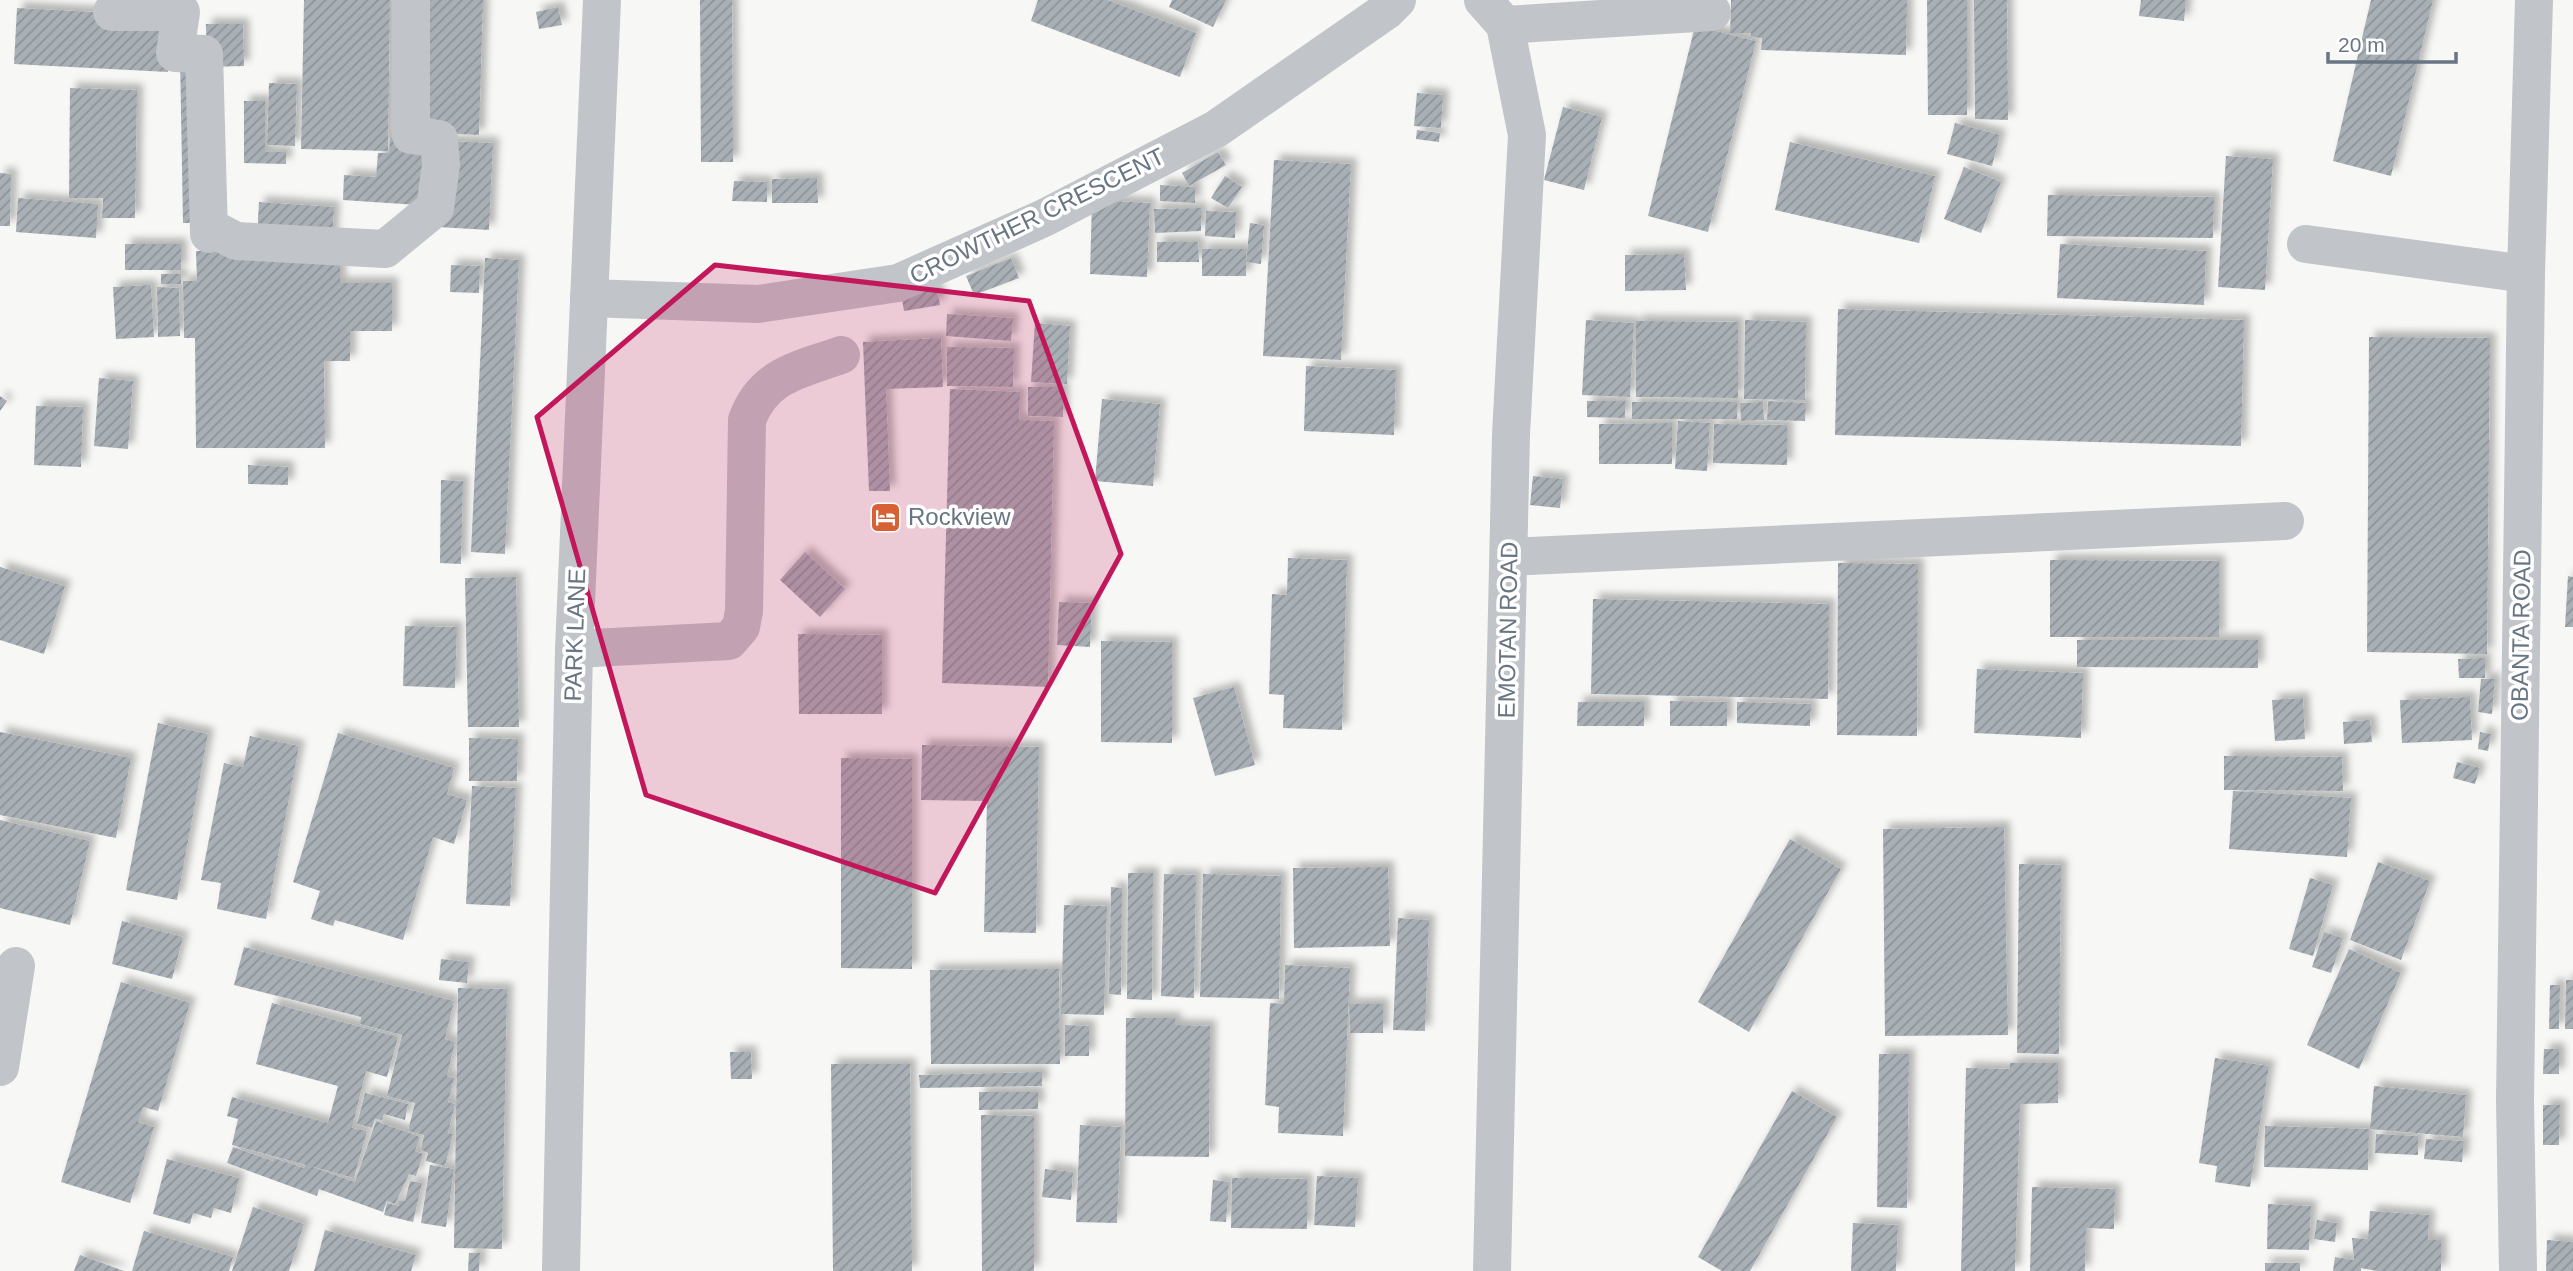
<svg xmlns="http://www.w3.org/2000/svg" width="2573" height="1271" viewBox="0 0 2573 1271" font-family="Helvetica,sans-serif">
  <style>
    .building { fill: url(#building-hatch); filter: url(#shadow) }
    .lines { fill: none; stroke-linecap: round; stroke-linejoin: round }
    .minor { stroke: #c1c4c8; stroke-width: 38 }
    .marked { fill: #c2185b; fill-opacity: 0.2; stroke: #c2185b; stroke-width: 5; stroke-linejoin: round }
    .labels { text-anchor: middle; stroke-width: 7; stroke-linejoin: round; paint-order: stroke }
    .street-label { font-size: 24px; fill: #687683; stroke: #fff }
    .poi-label { font-size: 24px; fill: #687683; stroke: #fff; text-anchor: start }
  </style>
  <defs>
    <pattern id="building-hatch" width="6" height="6" patternUnits="userSpaceOnUse" patternTransform="scale(1.75)"><rect width="6" height="6" fill="#a8afb5"/><path d="M-1 1l2-2M0 6l6-6M5 7l2-2" fill="none" stroke="#8d9399"/></pattern>
    <filter id="shadow"><feDropShadow dx="6" dy="-6" stdDeviation="3.5" flood-color="#0004"/></filter>
  </defs>
  <rect width="100%" height="100%" fill="#f7f7f5"/>
  <g class="building">
    <polygon points="304,0 390,0 388,151 301,149"/>
    <polygon points="422,0 483,0 479,135 418,132"/>
    <polygon points="700,0 732,0 733,162 701,162"/>
    <polygon points="1038,0 1107,0 1196,33 1180,77 1031,21"/>
    <polygon points="1172,0 1226,0 1213,27 1169,7"/>
    <polygon points="1731,0 1907,0 1906,55 1761,50 1762,38 1751,37 1751,33 1730,33"/>
    <polygon points="1927,0 1967,0 1967,115 1928,115"/>
    <polygon points="1974,0 2007,0 2008,120 1975,119"/>
    <polygon points="2141,0 2186,0 2184,21 2139,16"/>
    <polygon points="2371,0 2433,0 2391,176 2333,161"/>
    <polygon points="558,7 562,25 539,29 536,12"/>
    <polygon points="17,8 170,16 168,72 14,64"/>
    <polygon points="206,24 243,24 244,66 207,67"/>
    <polygon points="1695,26 1756,41 1708,232 1648,216"/>
    <polygon points="180,55 202,55 204,223 183,223"/>
    <polygon points="269,83 297,84 295,146 267,145"/>
    <polygon points="70,88 137,90 135,218 102,218 103,198 69,198"/>
    <polygon points="1417,93 1443,95 1441,128 1414,126"/>
    <polygon points="244,101 265,101 265,152 286,152 286,164 244,163"/>
    <polygon points="1563,107 1602,117 1584,190 1544,180"/>
    <polygon points="1955,123 2000,135 1992,166 1947,154"/>
    <polygon points="1417,130 1440,133 1439,142 1416,139"/>
    <polygon points="390,137 438,141 433,206 343,200 344,175 376,177 378,153 389,153"/>
    <polygon points="443,141 493,143 489,230 439,227"/>
    <polygon points="1790,142 1935,176 1919,243 1775,210"/>
    <polygon points="1218,152 1226,165 1189,186 1182,173"/>
    <polygon points="2226,156 2273,159 2265,290 2218,287"/>
    <polygon points="1274,160 1351,164 1341,360 1263,356"/>
    <polygon points="1964,167 2001,182 1981,233 1944,219"/>
    <polygon points="0,173 11,174 10,226 0,226"/>
    <polygon points="1225,176 1242,187 1228,208 1211,198"/>
    <polygon points="817,178 818,203 772,203 772,179"/>
    <polygon points="734,181 767,182 767,202 732,201"/>
    <polygon points="1160,185 1195,187 1195,203 1160,201"/>
    <polygon points="2048,195 2214,197 2213,238 2047,236"/>
    <polygon points="18,198 98,204 96,238 16,232"/>
    <polygon points="1092,200 1150,203 1147,277 1090,274"/>
    <polygon points="259,202 334,207 332,243 257,237"/>
    <polygon points="1201,208 1201,231 1155,233 1154,209"/>
    <polygon points="1206,211 1236,212 1235,238 1205,236"/>
    <polygon points="1250,223 1264,225 1261,264 1246,262"/>
    <polygon points="1157,242 1198,242 1199,262 1157,262"/>
    <rect x="125" y="244" width="56" height="26"/>
    <polygon points="2060,244 2206,251 2204,305 2057,298"/>
    <rect x="1202" y="249" width="44" height="27"/>
    <polygon points="323,250 340,258 340,283 392,283 392,331 350,331 350,361 324,361 325,448 196,448 195,338 184,338 183,281 197,281 196,251"/>
    <polygon points="1684,254 1686,290 1625,291 1625,255"/>
    <polygon points="485,258 519,260 505,554 471,552"/>
    <polygon points="1011,258 1019,278 974,295 966,276"/>
    <polygon points="451,265 480,266 479,293 450,292"/>
    <rect x="161" y="274" width="20" height="10"/>
    <polygon points="151,285 154,337 116,339 113,287"/>
    <polygon points="157,287 179,288 180,336 158,337"/>
    <polygon points="937,288 940,305 904,311 901,293"/>
    <polygon points="1838,309 2244,320 2241,446 1835,435"/>
    <polygon points="947,314 1013,318 1011,341 946,336"/>
    <polygon points="1586,320 1634,323 1630,397 1582,395"/>
    <polygon points="1745,320 1806,322 1805,400 1744,399"/>
    <polygon points="1636,321 1738,322 1738,398 1636,397"/>
    <polygon points="1035,323 1070,326 1067,384 1031,382"/>
    <polygon points="2369,337 2490,338 2487,654 2367,652"/>
    <polygon points="941,338 943,387 886,389 890,491 869,491 863,342"/>
    <polygon points="947,347 1014,348 1013,387 947,386"/>
    <polygon points="1306,366 1396,370 1394,435 1304,431"/>
    <polygon points="99,378 133,381 128,449 94,446"/>
    <polygon points="1028,387 1063,387 1063,417 1028,416"/>
    <polygon points="950,389 1020,392 1019,420 1054,421 1048,687 942,683"/>
    <polygon points="0,396 7,401 0,411"/>
    <polygon points="1102,399 1160,404 1153,486 1095,481"/>
    <polygon points="1587,401 1625,401 1625,418 1587,417"/>
    <polygon points="1768,401 1806,403 1805,421 1767,420"/>
    <rect x="1632" y="402" width="105" height="17"/>
    <polygon points="1763,402 1764,420 1741,421 1740,403"/>
    <polygon points="36,406 83,407 81,467 34,465"/>
    <polygon points="1678,421 1710,423 1707,471 1675,469"/>
    <polygon points="1672,423 1672,464 1599,464 1599,424"/>
    <polygon points="1714,424 1787,425 1787,465 1713,463"/>
    <polygon points="248,465 288,467 288,485 248,484"/>
    <polygon points="1533,476 1563,479 1560,508 1530,505"/>
    <polygon points="441,480 463,481 461,564 440,563"/>
    <polygon points="805,552 845,589 820,617 780,580"/>
    <polygon points="1288,558 1347,560 1342,730 1283,728 1284,695 1269,694 1272,594 1287,595"/>
    <polygon points="2050,560 2219,561 2219,637 2050,637"/>
    <polygon points="1838,563 1918,564 1917,736 1837,735"/>
    <polygon points="0,567 65,586 44,654 0,640"/>
    <polygon points="2568,576 2573,577 2573,627 2565,627"/>
    <polygon points="516,577 519,727 468,727 465,578"/>
    <polygon points="1593,599 1829,604 1828,699 1591,694"/>
    <polygon points="1059,602 1092,603 1090,647 1057,645"/>
    <polygon points="405,626 457,627 455,688 403,686"/>
    <polygon points="798,634 882,635 882,714 799,714"/>
    <polygon points="2077,640 2258,640 2258,668 2077,667"/>
    <polygon points="1101,641 1172,642 1172,743 1101,742"/>
    <polygon points="2485,658 2485,678 2459,678 2458,659"/>
    <polygon points="1977,669 2083,673 2081,738 1974,733"/>
    <polygon points="2481,679 2495,679 2492,714 2478,712"/>
    <polygon points="1234,687 1255,765 1215,776 1193,698"/>
    <polygon points="2470,697 2472,740 2402,743 2400,700"/>
    <polygon points="2303,698 2305,739 2275,741 2272,700"/>
    <polygon points="1670,701 1727,702 1727,726 1670,726"/>
    <polygon points="1578,702 1644,702 1644,726 1577,726"/>
    <polygon points="1737,702 1811,704 1810,726 1737,723"/>
    <polygon points="2370,720 2372,742 2344,744 2343,722"/>
    <polygon points="158,723 208,734 177,900 126,890"/>
    <polygon points="0,732 131,758 116,838 0,815"/>
    <polygon points="2480,732 2491,734 2488,751 2478,749"/>
    <polygon points="338,733 454,768 447,794 467,800 454,844 433,837 403,940 335,920 333,926 311,919 320,891 293,882"/>
    <polygon points="250,736 299,746 266,919 217,909 221,883 201,880 224,763 243,767"/>
    <polygon points="469,738 518,739 517,781 469,781"/>
    <polygon points="922,745 1039,747 1036,933 984,932 987,801 921,800"/>
    <polygon points="2224,756 2342,757 2343,791 2224,790"/>
    <polygon points="841,758 912,759 912,969 841,968"/>
    <polygon points="2457,762 2480,768 2475,784 2453,778"/>
    <polygon points="472,786 516,788 510,906 466,904"/>
    <polygon points="2233,791 2351,798 2347,857 2229,849"/>
    <polygon points="0,820 90,841 70,925 0,908"/>
    <polygon points="2004,827 2008,1035 1885,1036 1883,829"/>
    <polygon points="1790,839 1841,869 1749,1032 1698,1002"/>
    <polygon points="2378,862 2430,881 2401,960 2350,940"/>
    <polygon points="2019,864 2061,865 2059,1054 2017,1053"/>
    <polygon points="1388,867 1390,946 1294,948 1293,868"/>
    <polygon points="1128,873 1153,873 1152,1000 1127,999"/>
    <polygon points="1164,874 1196,875 1194,998 1161,996"/>
    <polygon points="1203,874 1281,876 1279,999 1200,997"/>
    <polygon points="2310,878 2333,885 2313,956 2289,949"/>
    <polygon points="1111,887 1122,888 1121,995 1109,994"/>
    <polygon points="1064,905 1107,906 1104,1015 1061,1014"/>
    <polygon points="1398,918 1429,920 1425,1031 1393,1030"/>
    <polygon points="122,921 183,937 172,979 112,964"/>
    <polygon points="2324,932 2343,938 2331,973 2312,967"/>
    <polygon points="244,947 454,1001 445,1039 455,1042 447,1076 454,1078 448,1102 455,1104 448,1133 453,1134 445,1166 426,1161 428,1153 421,1150 424,1135 408,1131 415,1103 387,1096 402,1035 360,1024 361,1017 234,985"/>
    <polygon points="2349,949 2401,973 2359,1069 2307,1045"/>
    <polygon points="441,959 469,962 467,983 439,980"/>
    <polygon points="1285,965 1350,968 1343,1136 1278,1133 1279,1107 1265,1105 1270,1003 1284,1004"/>
    <polygon points="1059,969 1060,1064 931,1064 930,970"/>
    <polygon points="2566,980 2573,980 2573,1029 2565,1029"/>
    <polygon points="121,982 190,1003 158,1111 143,1107 138,1122 154,1127 130,1203 61,1182"/>
    <polygon points="2550,985 2560,985 2559,1029 2549,1029"/>
    <polygon points="458,988 507,989 502,1249 454,1248"/>
    <polygon points="272,1003 398,1037 387,1077 366,1071 352,1128 367,1131 354,1178 310,1166 355,1182 376,1121 420,1137 415,1151 423,1154 416,1176 409,1174 395,1204 387,1201 388,1197 383,1212 319,1189 317,1196 227,1163 233,1147 273,1161 274,1158 304,1168 306,1165 232,1145 238,1119 227,1116 232,1097 328,1123 338,1086 256,1064"/>
    <polygon points="1349,1004 1383,1004 1383,1033 1350,1033"/>
    <polygon points="1126,1018 1175,1018 1175,1025 1210,1026 1209,1157 1125,1156"/>
    <polygon points="1065,1025 1089,1026 1089,1056 1065,1056"/>
    <polygon points="2544,1049 2559,1049 2559,1074 2543,1074"/>
    <polygon points="730,1052 751,1052 752,1079 731,1079"/>
    <polygon points="1879,1054 1909,1054 1907,1208 1877,1207"/>
    <polygon points="2215,1058 2269,1066 2250,1187 2215,1182 2217,1166 2199,1163"/>
    <polygon points="2010,1063 2058,1063 2058,1103 2020,1104 2015,1271 1961,1271 1966,1068 2010,1069"/>
    <polygon points="831,1064 910,1064 912,1271 833,1271"/>
    <polygon points="1042,1072 1042,1086 920,1088 919,1075"/>
    <polygon points="2374,1086 2466,1095 2463,1137 2370,1129"/>
    <polygon points="1792,1091 1837,1117 1750,1271 1722,1271 1698,1257"/>
    <polygon points="979,1092 1038,1092 1038,1109 979,1110"/>
    <polygon points="365,1093 408,1104 405,1120 384,1114 382,1120 375,1119 372,1128 357,1124"/>
    <polygon points="2543,1105 2560,1105 2559,1145 2543,1145"/>
    <polygon points="981,1115 1034,1116 1034,1271 982,1271"/>
    <polygon points="1080,1125 1121,1127 1117,1223 1076,1222"/>
    <polygon points="2265,1126 2369,1129 2368,1170 2264,1167"/>
    <polygon points="2376,1134 2418,1136 2418,1155 2375,1153"/>
    <polygon points="2426,1139 2464,1141 2462,1162 2424,1159"/>
    <polygon points="167,1159 239,1178 231,1213 214,1208 211,1218 193,1213 190,1224 153,1214"/>
    <polygon points="430,1165 454,1169 446,1227 421,1223"/>
    <polygon points="1045,1169 1073,1172 1071,1200 1042,1197"/>
    <polygon points="1317,1176 1358,1178 1355,1227 1314,1225"/>
    <polygon points="1232,1178 1307,1179 1307,1229 1231,1228"/>
    <polygon points="1213,1180 1229,1182 1226,1222 1210,1221"/>
    <polygon points="410,1181 422,1183 413,1222 384,1215 387,1203 399,1206 399,1201 405,1201"/>
    <polygon points="2032,1187 2115,1189 2114,1229 2086,1228 2085,1271 2030,1271"/>
    <polygon points="2268,1204 2311,1206 2309,1250 2267,1249"/>
    <polygon points="253,1207 304,1224 289,1271 232,1271"/>
    <polygon points="2370,1211 2429,1215 2428,1240 2441,1240 2441,1271 2377,1271 2361,1268 2361,1271 2333,1271 2335,1257 2354,1260 2352,1238 2368,1239"/>
    <polygon points="2317,1220 2337,1223 2335,1242 2314,1239"/>
    <polygon points="1853,1223 1898,1225 1896,1271 1851,1271"/>
    <polygon points="325,1230 416,1255 411,1271 314,1271"/>
    <polygon points="144,1231 233,1257 229,1271 132,1271"/>
    <polygon points="2547,1240 2573,1242 2573,1271 2546,1271"/>
    <polygon points="469,1253 480,1253 479,1271 468,1271"/>
    <polygon points="80,1255 124,1271 74,1271"/>
    <rect x="2265" y="1263" width="35" height="8"/>
  </g>
  <g class="lines">
    <g class="minor">
      <polyline points="1483,0 1505,25 1527,135 1511,435 1492,1271"/>
      <polyline points="112,12 181,12 175,53 204,54 209,234 217,231 236,241 385,249 435,208 441,165 439,139 411,135 411,0"/>
      <polyline points="1505,25 1712,12"/>
      <polyline points="2306,244 2526,274"/>
      <polyline points="589,298 758,304 898,283 1044,218 1216,129 1386,11 1397,0"/>
      <polyline points="1510,557 2285,521"/>
      <path d="M574,649l155,-8 12,-14 3,-16 3,-191c17,-46 53,-50 94,-65"/>
      <polyline points="0,1067 16,966"/>
      <polyline points="561,1271 574,649 602,0"/>
      <polyline points="2518,1271 2515,1101 2526,274 2534,0"/>
    </g>
  </g>
  <path class="marked" d="M715,265l314,36 92,253 -186,339 -289,-98 -109,-378z"/>
  <defs>
    <symbol id="hotel-square" viewBox="-11 -11 22 22"><rect x="-9" y="-9" width="18" height="18" rx="4" fill="#d76035" stroke="#fff"/><path d="M-6-4.5h1.5V1H6V5H4.5V3h-9V5H-6ZM-4 0a1.8 1.8 0 1 1 3.6 0ZM.5 0V-2.5h3Q6-2.5 6 0Z" fill="#fff"/></symbol>
  </defs>
  <g fill-rule="evenodd">
    <use href="#hotel-square" x="868" y="500" width="35" height="35"/>
  </g>
  <g class="labels">
    <g class="street-label">
      <text transform="translate(1037 216) rotate(-26)" y="8">CROWTHER CRESCENT</text>
      <text transform="translate(1508 630) rotate(-89)" y="8">EMOTAN ROAD</text>
      <text transform="translate(575 635) rotate(-88)" y="8">PARK LANE</text>
      <text transform="translate(2521 635) rotate(-89)" y="8">OBANTA ROAD</text>
    </g>
    <g class="poi-label">
      <text x="908" y="525">Rockview</text>
    </g>
  </g>
  <path d="M2328 52v10h128v-10" fill="none" stroke="#687683" stroke-width="3.5"/>
  <text x="2338" y="52" font-size="21" fill="#687683" stroke="#ffffff" stroke-width="5" paint-order="stroke">20 m</text>
</svg>
